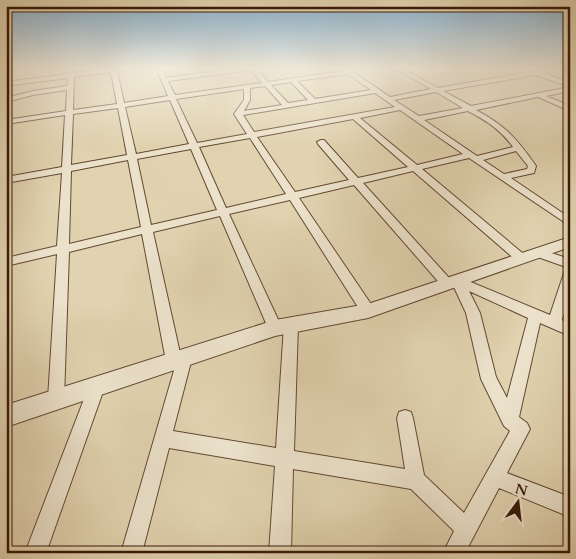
<svg xmlns="http://www.w3.org/2000/svg" width="576" height="559" viewBox="0 0 576 559" font-family="Cardo,serif">
  <style>
    .lines { fill: none; stroke-linecap: round; stroke-linejoin: round }
    .minor-casing { stroke: #634833; stroke-width: 2 }
    .tertiary-casing { stroke: #634833; stroke-width: 2 }
    .minor { fill: #ece2cc; fill-rule: evenodd }
    .tertiary { fill: #ece2cc; fill-rule: evenodd }
  </style>
  <rect width="100%" height="100%" fill="#e1d3b0"/>
  <filter id="stains"><feTurbulence type="fractalNoise" baseFrequency=".004" numOctaves="4"/><feColorMatrix values="0 0 0 0 .2 0 0 0 0 .09 0 0 0 0 .02 0 0 0 .5 -.17"/></filter>
  <radialGradient id="worn" r=".72"><stop offset=".6" stop-color="#630" stop-opacity="0"/><stop offset="1" stop-color="#630" stop-opacity=".3"/></radialGradient>
  <g class="lines">
    <defs>
      <g id="minor">
        <polygon points="6,68 20,68 6,72"/>
        <path d="M65,68h6l2,5 38,-5h18l-12,3 7,32 44,-7 -12,-28h6l4,10 72,-10h18l12,14 75,-11 -3,-3h7l43,29 41,-8 -37,-21h8l36,20 113,-20h14l-22,5 27,10v4l-34,-12 -93,16 28,15 99,-19v4l-24,5 24,10v5l-32,-14 -62,13c30,16 41,29 60,56l-2,7 -23,5 59,40v8l-101,-68 -47,11 104,87 2,3 -2,3h-8l-105,-91 -50,12 88,97 6,-4 4,2 89,37 16,-48 -31,-11 -2,-3 6,-4 31,10v33l-8,28 8,4v12l-30,-13 -21,94 8,6 3,6 -23,44 63,24v20l-71,-29 -34,65h-22l11,-22 -43,-42 -118,-20 -2,84h-22l6,-87 -106,-18 -27,105h-21l54,-186 -6,-1 -3,-5 -24,-127 -73,18 -5,147 -2,6 -6,2 -6,-2 -2,-6 9,-145 -51,12v-8l51,-12 5,-73 -56,10v-6l56,-10 3,-52 -59,9v-4l60,-9 1,-21 -34,5 -27,7v-4l27,-7 34,-5 1,-8 -62,8v-4l62,-8zM251,70l11,13 -87,12 -7,-14zM111,72l6,32 -44,6 1,-33zM348,74l23,16 -56,9 -18,-18zM291,82l17,18 -20,3 -17,-18zM265,86l17,19 -38,6 6,-11v-12zM244,89v11l-10,14 13,20 -50,9 -21,-44zM436,92l27,16 -44,8 -25,-16zM375,93l20,14 -141,25 -11,-17zM170,100l19,44 -53,10 -11,-47zM118,108l9,47 -56,10 2,-51zM400,110l63,44 -46,11 -57,-47zM468,111c19,10 33,19 45,36l-36,9 -53,-36zM353,119l55,48 -50,11 -34,-38h-3l-4,2 1,2 31,36 -54,12 -38,-55zM250,138l36,56 -60,14 -27,-61zM191,149l26,61 -66,15 -14,-66zM516,151l12,15 -1,3 -23,5 -21,-14zM128,160l13,67 -72,17 2,-73zM354,185l89,102 4,2 6,-4 13,28 15,66 23,47 6,5 -46,82 -40,-38 -11,-57 -2,-6 -6,-2 -6,2 -2,6 8,51 -111,-18 4,-126 -2,-4 -5,-2 -5,2 -2,4 -8,123 -103,-17 19,-73 -2,-5 -5,-2 -5,2 -27,-121 67,-16 48,112 2,4 5,2 5,-2 2,-4 -53,-114 61,-14 73,115 5,1 5,-1 2,-4 -2,-4 -74,-109zM469,291l59,27 -21,80 -11,-21 -16,-64z"/>
        <polygon points="97,379 103,381 105,386 46,553 25,553 89,386 91,381"/>
      </g>
      <polygon id="tertiary" points="570,237 570,247 368,318 275,336 6,427 6,405 275,320 368,304"/>
    </defs>
    <use href="#minor" class="minor-casing"/>
    <use href="#tertiary" class="tertiary-casing"/>
    <use href="#minor" class="minor"/>
    <use href="#tertiary" class="tertiary"/>
  </g>
  <linearGradient id="sky" x2="0" y2="1"><stop stop-color="#88b4d4"/><stop offset="0.47" stop-color="#f2ebdb"/><stop offset="1" stop-color="#f2ebdb" stop-opacity="0"/></linearGradient>
  <rect width="576" height="146" fill="url(#sky)"/>
  <rect width="576" height="559" fill="none" stroke="#e1d3b0" stroke-width="25"/>
  <rect x="8" y="8" width="561" height="544" fill="none" stroke="#391909" stroke-width="2.5"/>
  <rect x="12" y="12" width="551" height="534" fill="none" stroke="#391909"/>
  <g transform="translate(518 502) rotate(15)" stroke="#ece2cc" stroke-width="4" paint-order="stroke">
  <path d="M0-4L9 19L0 12L-9 19Z" fill="#391909"/>
  <text y="-8" font-size="14" font-weight="bold" text-anchor="middle" fill="#391909">N</text>
  </g>
  <rect width="100%" height="100%" filter="url(#stains)"/>
  <rect width="100%" height="100%" fill="url(#worn)"/>
</svg>
